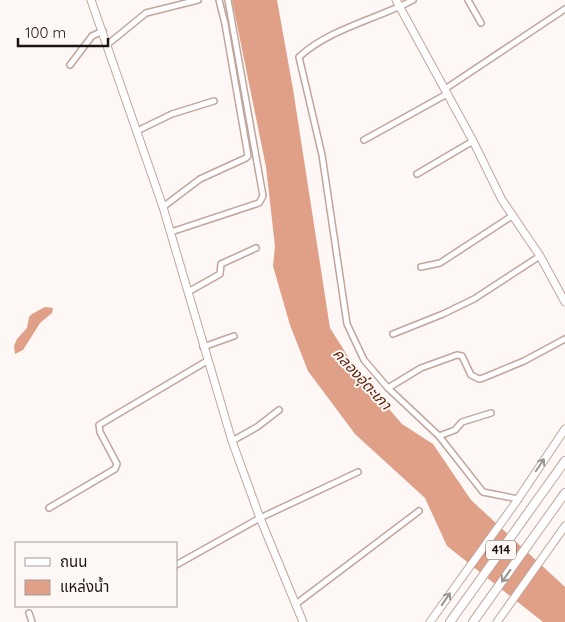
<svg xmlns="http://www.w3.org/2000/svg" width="565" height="622" viewBox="0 0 565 622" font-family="Quicksand,'Noto Sans Thai',sans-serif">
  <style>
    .water { fill: #e09f87 }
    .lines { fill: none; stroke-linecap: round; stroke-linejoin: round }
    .street-casing { stroke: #c0a69d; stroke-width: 8 }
    .secondary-casing { stroke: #c0a69d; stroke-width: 9 }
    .primary-casing { stroke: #c0a69d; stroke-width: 10 }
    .street { stroke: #fff; stroke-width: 5 }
    .secondary { stroke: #fff; stroke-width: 7 }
    .primary { stroke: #fff; stroke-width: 8 }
    .oneway { stroke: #999593 }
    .labels { text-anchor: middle; stroke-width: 4; stroke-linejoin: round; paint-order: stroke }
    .shield { fill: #fdf7f5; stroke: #605855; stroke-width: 1 }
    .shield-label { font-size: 12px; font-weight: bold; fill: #1d1410 }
    .water-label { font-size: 15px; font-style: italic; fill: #5a2007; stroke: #fdf7f5 }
  </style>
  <rect width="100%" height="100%" fill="#fdf7f5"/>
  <g class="water">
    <polygon points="232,0 277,0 293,89 330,328 359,374 402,424 433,444 471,500 565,587 565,622 543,622 447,546 425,498 355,434 308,371 290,325 273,266 275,246 266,167"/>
    <polygon points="45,307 53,308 52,313 40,323 23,350 15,354 14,346 17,339 27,328 29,317 32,314"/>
  </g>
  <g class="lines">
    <defs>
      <g id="street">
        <path d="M413,0c-36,19 -84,29 -114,57l23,98 25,169 17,36 24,28 51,48 44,56 35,7"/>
        <polyline points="468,0 481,23"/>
        <polyline points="108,44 146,13 198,0"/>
        <polyline points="70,65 92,36 103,31"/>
        <polyline points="445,89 565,9"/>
        <polyline points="137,131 172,114 214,101"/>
        <polyline points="364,140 447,94"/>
        <polyline points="417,174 473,141"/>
        <polyline points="163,207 200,179 246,158 248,156 225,24 219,0"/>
        <polyline points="171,232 259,203 263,196 228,0"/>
        <polyline points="421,267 440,263 512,216"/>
        <polyline points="188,292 220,274 221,264 256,248"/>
        <polyline points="393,334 443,314 474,299 540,256"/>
        <polyline points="203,347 234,336"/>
        <polyline points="388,388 421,368 457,355 462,356 471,375 479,379 483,378 524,361 565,339"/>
        <polyline points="439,436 455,430 462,422 491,413"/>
        <polyline points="232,441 257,427 279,410"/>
        <polyline points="49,508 115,469 117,464 100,432 99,425 207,361"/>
        <polyline points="176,565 260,518 358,472"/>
        <polyline points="296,604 419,511"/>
        <polyline points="29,613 32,622"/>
      </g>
      <g id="secondary">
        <polyline points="91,0 163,207 232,441 260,518 303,622"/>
        <polyline points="396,0 473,141 502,200 540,256 565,302"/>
        <polyline points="430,622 516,502 565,429"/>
        <polyline points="497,622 565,526"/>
      </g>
      <g id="primary">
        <polyline points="450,622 565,461"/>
        <polyline points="473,622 565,493"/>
      </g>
    </defs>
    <use href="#street" class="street-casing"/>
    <use href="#secondary" class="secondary-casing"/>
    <use href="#primary" class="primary-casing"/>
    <use href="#street" class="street"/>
    <use href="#secondary" class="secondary"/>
    <use href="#primary" class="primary"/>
  </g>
  <defs><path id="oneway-shaft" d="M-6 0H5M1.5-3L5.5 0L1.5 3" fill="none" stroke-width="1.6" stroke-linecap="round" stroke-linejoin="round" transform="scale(1.25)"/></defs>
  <g class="oneway">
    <use href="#oneway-shaft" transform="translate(540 465) rotate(-56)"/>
    <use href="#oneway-shaft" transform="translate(506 576) rotate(126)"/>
    <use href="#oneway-shaft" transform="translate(446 599) rotate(-55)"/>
  </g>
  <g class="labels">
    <rect class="shield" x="486" y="540.5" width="30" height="19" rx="4"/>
    <g class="shield-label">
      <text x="501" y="554">414</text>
    </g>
    <g class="water-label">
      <text transform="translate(362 379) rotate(47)" y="5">คลองอุ่ตะเภา</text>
    </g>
  </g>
  <rect x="15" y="542" width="162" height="65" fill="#fdf7f5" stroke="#a39c99"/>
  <rect x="25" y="558" width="25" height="8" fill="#ffffff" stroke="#a39c99"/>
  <text x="60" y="567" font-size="15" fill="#1d1410">ถนน</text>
  <rect x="25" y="580" width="25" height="15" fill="#e09f87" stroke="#a39c99"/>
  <text x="60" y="592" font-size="15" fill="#1d1410">แหล่งน้ำ</text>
  <path d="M18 38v8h90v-8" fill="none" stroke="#1d1410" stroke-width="2.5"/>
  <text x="25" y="38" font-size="15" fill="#1d1410" stroke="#fdf7f5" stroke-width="4" paint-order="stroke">100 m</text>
</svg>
